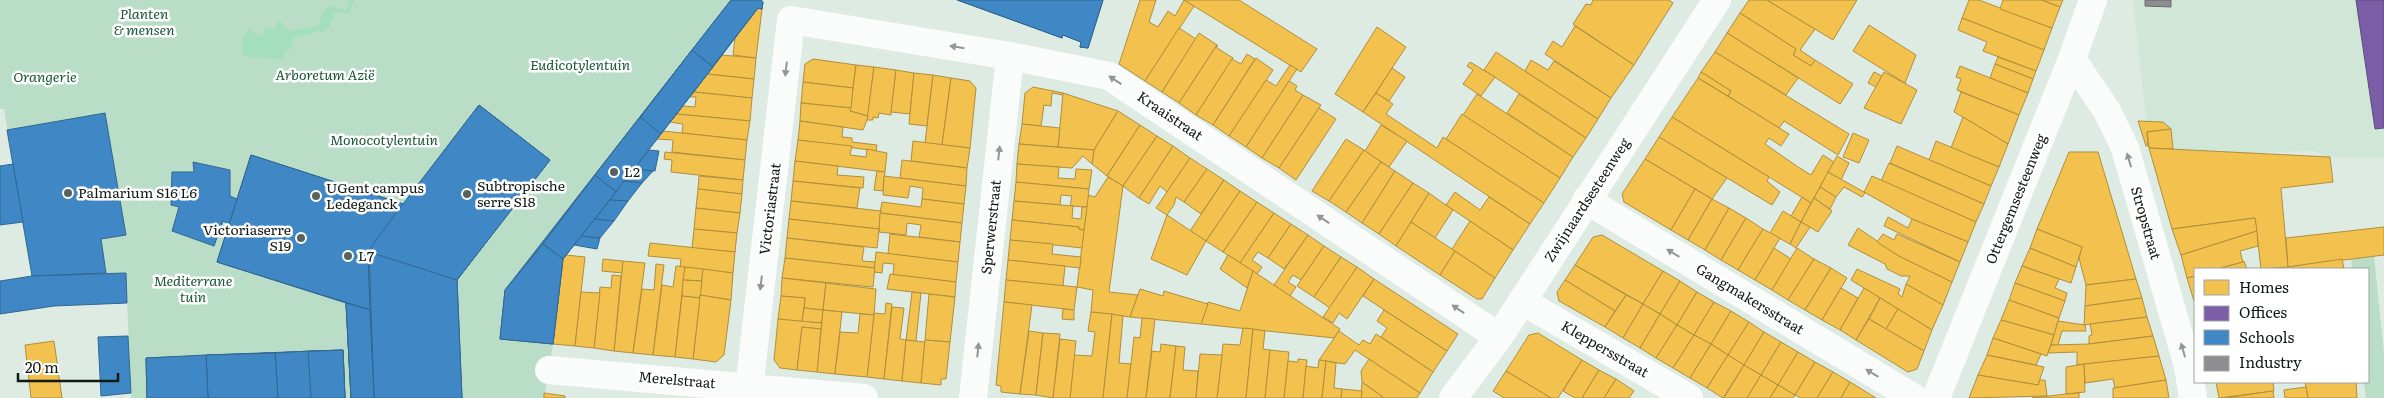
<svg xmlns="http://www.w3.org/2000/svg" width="2384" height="398" viewBox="0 0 2384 398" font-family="Literata,serif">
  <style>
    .built { fill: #d0e6d7 }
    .green { fill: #baddc7 }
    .water { fill: #a3dfbc }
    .homes { fill: #f2c14e; stroke: #af8f3d }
    .offices { fill: #7b5ea7; stroke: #5c4a7b }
    .schools { fill: #3f88c5; stroke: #326790 }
    .industry { fill: #8d8d92; stroke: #686a6c }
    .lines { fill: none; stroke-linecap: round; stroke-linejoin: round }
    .street { stroke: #fafcfb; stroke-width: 28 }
    .secondary { stroke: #fafcfb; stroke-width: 28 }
    .oneway { fill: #929694 }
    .poi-dot { fill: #59635d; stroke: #fff; stroke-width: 2 }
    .labels { text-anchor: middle; stroke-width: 5; stroke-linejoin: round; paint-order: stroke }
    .park-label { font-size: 14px; font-style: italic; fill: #1a5637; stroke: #fff }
    .street-label { font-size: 14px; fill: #121a15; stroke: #fff }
    .poi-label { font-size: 14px; fill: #121a15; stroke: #fff; text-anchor: start }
  </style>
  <rect width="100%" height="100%" fill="#deebe2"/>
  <polygon class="built" points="2133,0 2384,0 2384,158 2330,157 2313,151 2248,153 2149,148"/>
  <g class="green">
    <polygon points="0,0 764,0 563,259 553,344 544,398 131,398 126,273 32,276 4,109 0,109"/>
    <polygon points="2374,256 2384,353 2384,398 2366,398 2364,382 2368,382 2368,269 2352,269 2351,259"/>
  </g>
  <path class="water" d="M348,0h6l-5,13 -14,-1 -6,15 -5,4 -30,6 -3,11 -7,4 -3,8c-13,-4 -25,0 -38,-5 -3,-8 -1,-20 7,-26l7,7 5,-1 5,-7 8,1 4,-9 11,11 28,-5 5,-15 6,-5 16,4 4,-3z"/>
  <g class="homes">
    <polygon points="1140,0 1156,0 1149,22 1158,27 1168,11 1175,16 1184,0 1194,6 1145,81 1119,64"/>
    <polygon points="1184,0 1239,0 1317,49 1301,72"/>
    <polygon points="1593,0 1669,0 1673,3 1634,65 1573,24 1586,4 1591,5"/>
    <polygon points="1749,0 1767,0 1815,29 1800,50 1815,60 1811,66 1793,55 1796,49 1740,13"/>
    <polygon points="1767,0 1857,0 1833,40"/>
    <polygon points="1969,0 1979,0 2052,28 2044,50 1962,18"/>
    <polygon points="2003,0 2042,0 2060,7 2052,28 2000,9"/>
    <polygon points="2042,0 2063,0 2060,7"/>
    <polygon points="758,8 762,9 756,58 733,55 735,38"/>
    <polygon points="1740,13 1796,49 1793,55 1811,66 1815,60 1853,84 1840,104 1727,33"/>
    <polygon points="1962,18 2044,50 2036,71 1983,51 1987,42 1958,30"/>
    <polygon points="1869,25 1916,55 1905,83 1853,51"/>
    <polygon points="1575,26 1634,65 1611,98 1545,54 1553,41 1562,47"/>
    <polygon points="1377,27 1406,47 1363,112 1335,94"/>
    <polygon points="1179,28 1196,39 1162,92 1145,81"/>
    <polygon points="1199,33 1217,45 1179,103 1162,92"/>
    <polygon points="1727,33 1798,78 1786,95 1715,52"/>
    <polygon points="1217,45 1217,48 1233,58 1196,115 1179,103"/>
    <polygon points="1496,52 1598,119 1586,138 1484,70"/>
    <polygon points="1715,52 1849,134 1838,155 1784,121 1779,128 1728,96 1731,91 1701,72"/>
    <polygon points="1247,54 1255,59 1213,125 1196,115 1232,59 1241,64"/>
    <polygon points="722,55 756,58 754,79 707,74"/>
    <polygon points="1998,57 2036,71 2033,79 1995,64"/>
    <polygon points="1256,58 1273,70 1229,136 1213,125"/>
    <polygon points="813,59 856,65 853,88 803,82 805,64"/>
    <polygon points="1531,60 1548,70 1554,61 1611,98 1598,119 1525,71"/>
    <polygon points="1470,62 1495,77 1481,96 1463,84 1473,70 1467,66"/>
    <polygon points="1995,64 2033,79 2028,93 1990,78"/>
    <polygon points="856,65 874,67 868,116 850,111"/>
    <polygon points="1290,65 1297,69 1246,147 1229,136 1266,80 1276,86"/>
    <polygon points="1960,66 2028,93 2019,115 1957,90 1961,79 1956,77"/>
    <polygon points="874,67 896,70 891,115 879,113 878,118 873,117 873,120 867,120"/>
    <polygon points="1392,68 1405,77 1389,101 1376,93"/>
    <polygon points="896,70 914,73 910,114 891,112"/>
    <polygon points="1701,72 1731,91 1728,96 1698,78"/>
    <polygon points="1874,72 1882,76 1876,87 1868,83"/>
    <polygon points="1884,72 1917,90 1901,124 1864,108"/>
    <polygon points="914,73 933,75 927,126 909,124"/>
    <polygon points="707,74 754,79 752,98 694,92"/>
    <polygon points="933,75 951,78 942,145 925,143"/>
    <polygon points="951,78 970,81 976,88 970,148 942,145"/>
    <polygon points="1698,78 1789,134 1781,146 1769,138 1765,144 1798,167 1811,175 1823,155 1834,162 1811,203 1672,117"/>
    <polygon points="1289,81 1297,86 1295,90 1303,95 1262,158 1246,147"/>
    <polygon points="803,82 853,88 851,108 801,103"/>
    <polygon points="1033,87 1063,93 1063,95 1052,93 1051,106 1044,105 1041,126 1022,124 1025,93"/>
    <polygon points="694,92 752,98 750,121 677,114 683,106 695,107 696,97 690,97"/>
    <polygon points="1961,92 2019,115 2008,144 1954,112"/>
    <polygon points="1063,93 1118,111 1094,150 1058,147"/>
    <polygon points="1376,93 1393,104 1386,114 1437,148 1443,137 1544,203 1530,224 1363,112"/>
    <polygon points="1477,94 1573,157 1560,178 1463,115"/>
    <polygon points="1519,94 1586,138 1573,157 1507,113"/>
    <polygon points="1303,95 1321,105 1279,168 1262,158"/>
    <polygon points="801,103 851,108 850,111 868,116 867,120 863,130 800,121"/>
    <polygon points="1319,108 1336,119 1296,180 1279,168"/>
    <polygon points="1118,111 1140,125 1107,176 1092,164 1094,150"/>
    <polygon points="677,114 750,121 747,140 682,133 683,124 670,122"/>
    <polygon points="1462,114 1560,178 1544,203 1446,139"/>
    <polygon points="1672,117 1769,177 1767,181 1780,192 1772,205 1659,137"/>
    <polygon points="1963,117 2008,144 1999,167 1951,148"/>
    <polygon points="800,121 843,127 842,137 852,138 852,142 877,145 876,151 798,140"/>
    <polygon points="2138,121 2163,122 2171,129 2147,132 2148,146 2146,146"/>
    <polygon points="1022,124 1060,128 1058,147 1019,144"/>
    <polygon points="1140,125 1157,136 1123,186 1107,176"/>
    <polygon points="1381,125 1407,141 1389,167 1365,151"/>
    <polygon points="2171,129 2173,149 2149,148 2147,132"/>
    <polygon points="663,131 747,140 745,160 672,152 673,140 657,139"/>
    <polygon points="1853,133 1869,140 1859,163 1843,157"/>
    <polygon points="1157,136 1173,146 1139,198 1123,186"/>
    <polygon points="1659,137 1727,178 1712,199 1645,159"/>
    <polygon points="1346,139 1364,150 1329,201 1312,191"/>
    <polygon points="798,140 852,146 850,155 866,157 867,149 887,153 885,172 795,161"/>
    <polygon points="913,141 970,148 967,168 911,161"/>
    <polygon points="1936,141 1999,167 1991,186 1929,160"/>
    <polygon points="1019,144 1094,150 1092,164 1083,156 1072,168 1017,164"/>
    <polygon points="1173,146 1190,158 1167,192 1160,186 1149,204 1139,198"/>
    <polygon points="1897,146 1991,186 1984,204 1890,163"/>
    <polygon points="2149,148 2330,157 2333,182 2281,188 2288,267 2261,269 2255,218 2172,229"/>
    <polygon points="1364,150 1381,162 1346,212 1329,201"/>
    <polygon points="665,152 745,160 743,180 671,172 672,160 664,159"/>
    <polygon points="2069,152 2098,152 2136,279 2086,285 2079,258 2082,247 2037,229"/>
    <polygon points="1837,156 1849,163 1841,180 1828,172"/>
    <polygon points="1190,158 1207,169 1184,202 1176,197 1174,205 1167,215 1156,208"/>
    <polygon points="1645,159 1695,189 1671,230 1624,202 1622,194"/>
    <polygon points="902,160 967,168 966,186 900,178"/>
    <polygon points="795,161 838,166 837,175 864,177 863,188 793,181"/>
    <polygon points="1381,162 1395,171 1362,223 1346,212"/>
    <polygon points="1889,163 1984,204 1976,222 1881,181"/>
    <polygon points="1017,164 1059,167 1058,178 1075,179 1076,169 1092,170 1089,189 1016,182"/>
    <polygon points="1207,169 1224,180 1201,214 1184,202"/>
    <polygon points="877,171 885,172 883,191 874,190"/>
    <polygon points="1395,171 1413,183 1379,234 1362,223"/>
    <polygon points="1828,172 1864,192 1865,193 1862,197 1844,187 1836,197 1820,187"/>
    <polygon points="699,176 743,180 742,194 698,189"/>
    <polygon points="884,176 966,186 964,204 922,199 923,188 910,186 908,198 883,195"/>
    <polygon points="1872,176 1976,222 1968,242 1912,219 1864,192"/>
    <polygon points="1108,177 1123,186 1109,292 1138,295 1130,317 1091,312 1093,290 1077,287 1088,195 1095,197"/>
    <polygon points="1224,180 1240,191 1206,241 1190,231"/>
    <polygon points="793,181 860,188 857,208 791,201"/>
    <polygon points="1016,182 1089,189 1087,207 1070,206 1072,196 1061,195 1060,205 1014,201"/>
    <polygon points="1413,183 1429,193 1396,246 1379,234"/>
    <polygon points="1820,187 1836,197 1830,209 1814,198"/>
    <polygon points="698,189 742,194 740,213 696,208"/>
    <polygon points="1695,189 1712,199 1688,240 1671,230"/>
    <polygon points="1240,191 1257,202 1223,252 1206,241"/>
    <polygon points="1455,192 1480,210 1489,197 1530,224 1513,250 1446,205"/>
    <polygon points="1429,193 1453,210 1435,238 1411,222"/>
    <polygon points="1802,197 1811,203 1801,222 1791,216"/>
    <polygon points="1814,198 1832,211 1818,232 1801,222"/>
    <polygon points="922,199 964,204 962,223 880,213 882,202 921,207"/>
    <polygon points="1712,199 1729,208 1705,250 1688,240"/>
    <polygon points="791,201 881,211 879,229 789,219"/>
    <polygon points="1014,201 1073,206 1072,218 1081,219 1082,207 1087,207 1084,230 1079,229 1079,227 1012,220"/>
    <polygon points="1257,202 1274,213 1240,263 1223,252"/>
    <polygon points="696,208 740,213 737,233 694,229"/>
    <polygon points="1729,208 1746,218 1721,260 1705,250"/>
    <polygon points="1783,211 1801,222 1790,244 1770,233"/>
    <polygon points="880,213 962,223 960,242 919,237 921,225 907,223 906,235 879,232"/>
    <polygon points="1274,213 1291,224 1268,258 1258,252 1252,260 1262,267 1257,274 1240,263"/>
    <polygon points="1167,215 1206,241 1187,275 1151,259"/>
    <polygon points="1888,217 1908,228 1912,219 1968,242 1960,262 1884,226"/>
    <polygon points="1746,218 1763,229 1738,270 1721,260"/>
    <polygon points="2255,218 2257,231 2181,255 2172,229"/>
    <polygon points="789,219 879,229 877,248 787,238"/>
    <polygon points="1012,220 1079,227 1079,229 1084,230 1082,248 1010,240"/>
    <polygon points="1470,221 1513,250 1495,278 1452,249"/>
    <polygon points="1411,222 1455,251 1440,275 1396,246"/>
    <polygon points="1801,222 1810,227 1796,248 1790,244"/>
    <polygon points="1291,224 1308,235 1284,269 1268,258"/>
    <polygon points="2384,227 2384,255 2288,267 2286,238"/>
    <polygon points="1858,228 1899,256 1952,282 1943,305 1906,284 1910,276 1901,276 1887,269 1885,264 1848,245"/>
    <polygon points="694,229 737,233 735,252 692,248"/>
    <polygon points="1763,229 1780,238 1755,280 1738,270"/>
    <polygon points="2037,229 2082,247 2076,267 2030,248"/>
    <polygon points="2257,231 2258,246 2240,251 2243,262 2217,269 2195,269 2195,276 2187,278 2181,255"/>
    <polygon points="890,234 960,242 958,262 888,254"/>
    <polygon points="1883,234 1894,240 1897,234 1960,262 1952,282 1899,256 1877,242"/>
    <polygon points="1308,235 1324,246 1301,280 1293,275 1288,282 1296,287 1290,296 1274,285"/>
    <polygon points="1602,235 1663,271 1643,304 1575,265 1593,237"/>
    <polygon points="787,238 864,247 862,261 875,262 875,268 785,258"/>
    <polygon points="1010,240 1053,244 1052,254 1081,257 1080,268 1008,260"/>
    <polygon points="650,243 735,252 733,273 680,267 681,259 648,256"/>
    <polygon points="1324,246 1341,257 1314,297 1297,286"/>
    <polygon points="1774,248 1791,259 1772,290 1755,280"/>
    <polygon points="1797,248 1814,259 1788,300 1772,290"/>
    <polygon points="2030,248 2076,267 2071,283 2022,266"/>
    <polygon points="1455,251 1495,278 1482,299 1477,299 1440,275"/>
    <polygon points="876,252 958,262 956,282 893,275 894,264 883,263 882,273 874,272"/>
    <polygon points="566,255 585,257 575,346 553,344 563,259"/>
    <polygon points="1228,255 1253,271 1247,288 1220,269"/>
    <polygon points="1341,257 1357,267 1330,308 1314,297"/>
    <polygon points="785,258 875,268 873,287 782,278"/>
    <polygon points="603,259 623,261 622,273 602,271"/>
    <polygon points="1814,259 1831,268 1805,310 1788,300"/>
    <polygon points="2342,259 2344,269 2289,269 2288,267"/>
    <polygon points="1008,260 1065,266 1063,286 1006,280"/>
    <polygon points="623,261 645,263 633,353 614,351"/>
    <polygon points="2244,261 2247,269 2217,269 2243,262"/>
    <polygon points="656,264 664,265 653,355 633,353 642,289 654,290"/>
    <polygon points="1575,265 1626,295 1615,311 1565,280"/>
    <polygon points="676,266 685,267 675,357 653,355 662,285 673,287"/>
    <polygon points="2022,266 2059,279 2055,288 2067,293 2065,301 2015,283"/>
    <polygon points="685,267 703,269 702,281 683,280"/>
    <polygon points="1357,267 1374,279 1347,319 1339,313 1333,323 1323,317"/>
    <polygon points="1831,268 1847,278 1822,320 1805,310"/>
    <polygon points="703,269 733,273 731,300 700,295"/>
    <polygon points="1857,269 1900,289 1898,294 1902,297 1906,284 1943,305 1932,330 1851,280"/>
    <polygon points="1253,271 1340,329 1334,338 1201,324 1208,302 1240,311"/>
    <polygon points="1663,271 1680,281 1660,314 1643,304"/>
    <polygon points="890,274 956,282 955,297 887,289"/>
    <polygon points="612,275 621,276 614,351 594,348 600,287 611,288"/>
    <polygon points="2195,276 2195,301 2194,301 2187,278"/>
    <polygon points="782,278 826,283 823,310 804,308 805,298 781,296"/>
    <polygon points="1374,279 1458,334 1447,351 1363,296"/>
    <polygon points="2136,279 2142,298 2085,306 2086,285"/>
    <polygon points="683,280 702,281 700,298 682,296"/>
    <polygon points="1006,280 1077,287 1074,310 1004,302"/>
    <polygon points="1565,280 1615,311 1605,327 1559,301 1557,292"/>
    <polygon points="1680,281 1697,292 1677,325 1660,314"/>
    <polygon points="826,283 876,289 874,315 823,310"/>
    <polygon points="2015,283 2065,301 2059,318 2009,300"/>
    <polygon points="1841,288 1858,298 1840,330 1822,320"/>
    <polygon points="1864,288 1880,298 1856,340 1840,330"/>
    <polygon points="1140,289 1163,296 1164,291 1208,304 1201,324 1130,317"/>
    <polygon points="581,292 600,293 594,348 575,346"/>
    <polygon points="912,292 921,293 916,341 906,340"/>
    <polygon points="1697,292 1714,302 1694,335 1677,325"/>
    <polygon points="929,294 955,297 950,342 925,340"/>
    <polygon points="700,295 731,300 724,355 716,362 693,359"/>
    <polygon points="1626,295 1643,304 1623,338 1605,327"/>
    <polygon points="682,296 700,298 693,359 675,357"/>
    <polygon points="781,296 805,298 802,322 778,319"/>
    <polygon points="1880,298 1898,309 1886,329 1869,319"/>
    <polygon points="2142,298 2147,317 2084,325 2085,306"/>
    <polygon points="2009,300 2059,318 2054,335 2001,320"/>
    <polygon points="1004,302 1032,305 1020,394 1001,392 1001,386 996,385"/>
    <polygon points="1714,302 1731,311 1711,344 1694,335"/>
    <polygon points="886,303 892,304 884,379 867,377 874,313 885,314"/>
    <polygon points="1643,304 1660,314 1640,348 1623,338"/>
    <polygon points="892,307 904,308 900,339 906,340 902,381 884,379"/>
    <polygon points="804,308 823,310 822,323 802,322"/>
    <polygon points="1063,309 1074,310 1074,320 1062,319"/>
    <polygon points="1898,309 1932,330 1924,351 1886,329"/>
    <polygon points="823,310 842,312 835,374 817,372"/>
    <polygon points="1384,310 1447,351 1433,372 1381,337 1387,328 1377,321"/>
    <polygon points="1731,311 1749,322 1728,355 1711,344"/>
    <polygon points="1091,312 1112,314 1103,398 1070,398 1074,355 1092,356 1095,332 1088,331"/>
    <polygon points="860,314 874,315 867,377 835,374 840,332 858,333"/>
    <polygon points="1112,314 1123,316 1119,363 1131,364 1127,398 1103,398"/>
    <polygon points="1660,314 1677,325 1656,358 1640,348"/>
    <polygon points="2147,317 2153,336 2089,344 2089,336 2092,335 2090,324"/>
    <polygon points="1142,318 1155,319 1146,398 1127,398 1134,337 1140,338"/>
    <polygon points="778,319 822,323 821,329 802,327 797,370 780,368 774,360"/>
    <polygon points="1869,319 1924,351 1917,369 1908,372 1856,340"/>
    <polygon points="2001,320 2054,335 2047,356 1993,338"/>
    <polygon points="2058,321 2085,325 2086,331 2062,331 2058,345 2051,345"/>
    <polygon points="1749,322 1764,332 1744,365 1728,355"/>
    <polygon points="1677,325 1694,335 1673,368 1656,358"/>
    <polygon points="802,327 821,329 817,372 797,370"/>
    <polygon points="1243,328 1253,329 1246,398 1217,398 1223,344 1240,345"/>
    <polygon points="1253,329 1265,331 1263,349 1270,350 1265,398 1246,398"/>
    <polygon points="1029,331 1043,333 1036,395 1020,394"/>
    <polygon points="1339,331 1359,345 1363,340 1370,344 1376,334 1433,372 1420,393 1355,350 1345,364 1319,360"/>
    <polygon points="1764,332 1781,342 1761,375 1744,365"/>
    <polygon points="1043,333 1060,334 1053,398 1036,395"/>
    <polygon points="1538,333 1582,360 1558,398 1551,398 1506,371 1529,335"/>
    <polygon points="1694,335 1711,344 1690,378 1673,368"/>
    <polygon points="2153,336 2159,356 2077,365 2077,352 2048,353 2051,345 2089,344"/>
    <polygon points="1993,338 2041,354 2036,365 1987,355"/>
    <polygon points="1060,339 1076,341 1070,398 1053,398"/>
    <polygon points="906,340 925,342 921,383 902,381"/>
    <polygon points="925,340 950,342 946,379 941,379 941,385 921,383"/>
    <polygon points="54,341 62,398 31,398 25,345"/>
    <polygon points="1781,342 1798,352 1778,385 1761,375"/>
    <polygon points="1161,344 1176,346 1170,398 1146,398 1152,351 1160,352"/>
    <polygon points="1711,344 1728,355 1707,388 1690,378"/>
    <polygon points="1176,346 1185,347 1183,370 1198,371 1196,398 1170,398"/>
    <polygon points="1270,350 1289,352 1284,398 1265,398"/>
    <polygon points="1798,352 1815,362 1795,395 1778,385"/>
    <polygon points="1200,354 1222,355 1217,398 1196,398"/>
    <polygon points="1728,355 1744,365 1723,398 1707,388"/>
    <polygon points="1987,355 2044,367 2038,385 1978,375"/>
    <polygon points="2159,356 2166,380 2115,388 2113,379 2085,383 2084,364"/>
    <polygon points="1298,359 1307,360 1303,398 1284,398 1288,361 1298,362"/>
    <polygon points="1369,359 1420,393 1417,398 1384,398 1362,382 1361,371"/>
    <polygon points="1319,360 1326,361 1322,398 1303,398 1306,366 1318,368"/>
    <polygon points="1582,360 1599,370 1582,398 1575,398 1563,391"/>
    <polygon points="1326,361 1336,363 1334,388 1342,389 1341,398 1322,398"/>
    <polygon points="1815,362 1833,372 1817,398 1801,398 1795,395"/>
    <polygon points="2084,364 2085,392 2066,394 2066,367"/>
    <polygon points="1744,365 1761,375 1747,398 1724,398"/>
    <polygon points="1599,370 1616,379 1604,398 1582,398"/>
    <polygon points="1506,371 1551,398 1504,398 1493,391"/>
    <polygon points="1833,372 1850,382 1841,398 1817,398"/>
    <polygon points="1761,375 1778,385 1770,398 1747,398"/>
    <polygon points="1978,375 2038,385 2040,380 2045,380 2047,396 1969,398"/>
    <polygon points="1616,379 1634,391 1629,398 1604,398"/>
    <polygon points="2166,380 2169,398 2113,398 2113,388"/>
    <polygon points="1362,382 1384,398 1361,398"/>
    <polygon points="1850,382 1876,398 1841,398"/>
    <polygon points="2216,382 2273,382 2274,391 2219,398"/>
    <polygon points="2305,382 2356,382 2357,398 2308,398"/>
    <polygon points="1778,385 1795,395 1793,398 1770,398"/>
    <polygon points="2306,387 2308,398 2285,398 2284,390"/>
    <polygon points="1342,389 1362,391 1361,398 1341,398"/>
    <polygon points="2273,391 2274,398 2225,398"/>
    <polygon points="544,393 565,396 565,398 544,398"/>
    <polygon points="2079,393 2079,398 2032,398 2066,394"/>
  </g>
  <polygon class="offices" points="2356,0 2384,0 2384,128 2375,129"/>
  <g class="schools">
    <polygon points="731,0 761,0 763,2 762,9 758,8 713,67 692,50"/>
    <polygon points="731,0 761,0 763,2 762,9 758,8 563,259 553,344 500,339 505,290"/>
    <polygon points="957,0 1103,0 1088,48 1080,47 1081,42 1063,35 1062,38"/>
    <polygon points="958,0 1103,0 1088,48 1080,47 1081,42 1063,35 1062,38"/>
    <polygon points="692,50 713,67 661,134 640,117"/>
    <polygon points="692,50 713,67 563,259 543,244"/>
    <polygon points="479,105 550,160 457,280 369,252 392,219"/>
    <polygon points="479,105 550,160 457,280 462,398 351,398 346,303 217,262 251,155 403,204"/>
    <polygon points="105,113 126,235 101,239 106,273 32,276 7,130"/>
    <polygon points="640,117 661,134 616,192 595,175"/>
    <polygon points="649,150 659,151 655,171 634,169"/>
    <polygon points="251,155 403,204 371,247 368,257 370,310 217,262"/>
    <polygon points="193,162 230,170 230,196 237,199 229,224 223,221 214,246 172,231 179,207 171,205 172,172 194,172"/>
    <polygon points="13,164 23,222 0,225 0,166"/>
    <polygon points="634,169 653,171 642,183 624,181"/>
    <polygon points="595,175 616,192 563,259 543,244"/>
    <polygon points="624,181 642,183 628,201 610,200"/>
    <polygon points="610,200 628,201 614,221 595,219"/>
    <polygon points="595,219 614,221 600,238 581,236"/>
    <polygon points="581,236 600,238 597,249 574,245"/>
    <polygon points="543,244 563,259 553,344 500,339 505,290"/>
    <polygon points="369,252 457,280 462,398 374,398"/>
    <polygon points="126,273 127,303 54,306 0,314 0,281 32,276"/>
    <polygon points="346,303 370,310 374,398 351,398"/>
    <polygon points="346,303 370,310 374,398 351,398"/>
    <polygon points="128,336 131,393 101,396 98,337"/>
    <polygon points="343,350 345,398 311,398 308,351"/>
    <polygon points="343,350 345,398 208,398 206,355"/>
    <polygon points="343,350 345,398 147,398 146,358"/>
    <polygon points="308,351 311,398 278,398 275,353"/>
    <polygon points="275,353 278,398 208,398 206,355"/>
    <polygon points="206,355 208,398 147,398 146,358"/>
  </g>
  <polygon class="industry" points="2145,0 2171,0 2171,7 2145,6"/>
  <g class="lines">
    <g class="street">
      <polyline points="2072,59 2107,111 2125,148 2188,366 2193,398"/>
      <polyline points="1586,200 1914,398"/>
      <polyline points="1522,301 1689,398"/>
      <polyline points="549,370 864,398"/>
      <polyline points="748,398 791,20 1010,56 1109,76 1499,337"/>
      <polyline points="973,398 1010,56"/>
    </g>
    <g class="secondary">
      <polyline points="1453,398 1499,337 1717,0"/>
      <polyline points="1936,398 2072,59 2093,0"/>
    </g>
  </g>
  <defs><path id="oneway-solid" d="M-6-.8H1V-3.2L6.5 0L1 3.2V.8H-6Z" transform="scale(1.25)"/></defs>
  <g class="oneway">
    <use href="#oneway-solid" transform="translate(957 47) rotate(-171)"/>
    <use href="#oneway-solid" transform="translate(786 69) rotate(97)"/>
    <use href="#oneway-solid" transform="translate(1115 80) rotate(-147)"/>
    <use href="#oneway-solid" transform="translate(999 153) rotate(-84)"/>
    <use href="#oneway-solid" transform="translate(2129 160) rotate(-106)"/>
    <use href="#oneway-solid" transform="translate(1323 219) rotate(-146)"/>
    <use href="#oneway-solid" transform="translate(1673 253) rotate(-149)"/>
    <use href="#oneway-solid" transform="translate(761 283) rotate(97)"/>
    <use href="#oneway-solid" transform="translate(1458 309) rotate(-146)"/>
    <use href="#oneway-solid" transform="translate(978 350) rotate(-84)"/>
    <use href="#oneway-solid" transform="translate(2183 350) rotate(-106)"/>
    <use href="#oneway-solid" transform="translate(1872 373) rotate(-149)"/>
  </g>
  <g class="poi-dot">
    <circle cx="614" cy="172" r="5"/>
    <circle cx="68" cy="193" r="5"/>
    <circle cx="467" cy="194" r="5"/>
    <circle cx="316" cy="196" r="5"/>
    <circle cx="301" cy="238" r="5"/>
    <circle cx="348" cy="256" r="5"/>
  </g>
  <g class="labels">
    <g class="park-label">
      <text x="144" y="19">Planten<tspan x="144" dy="16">&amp; mensen</tspan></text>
      <text x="580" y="70">Eudicotylentuin</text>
      <text x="325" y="80">Arboretum Azië</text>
      <text x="45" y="82">Orangerie</text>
      <text x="384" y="145">Monocotylentuin</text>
      <text x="193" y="286">Mediterrane<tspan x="193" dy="16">tuin</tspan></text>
    </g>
    <g class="street-label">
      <text transform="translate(1170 116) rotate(34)" y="5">Kraaistraat</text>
      <text transform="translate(2016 199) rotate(-68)" y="5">Ottergemsesteenweg</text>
      <text transform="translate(1587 200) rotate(-57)" y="5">Zwijnaardsesteenweg</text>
      <text transform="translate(770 209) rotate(-83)" y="5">Victoriastraat</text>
      <text transform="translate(2146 223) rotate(74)" y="5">Stropstraat</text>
      <text transform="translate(991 227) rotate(-84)" y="5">Sperwerstraat</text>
      <text transform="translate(1750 299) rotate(31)" y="5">Gangmakersstraat</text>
      <text transform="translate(1605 349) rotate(30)" y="5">Kleppersstraat</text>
      <text transform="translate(677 380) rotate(5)" y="5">Merelstraat</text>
    </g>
    <g class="poi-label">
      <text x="624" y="177">L2</text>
      <text x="477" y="191">Subtropische<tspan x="477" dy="16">serre S18</tspan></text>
      <text x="326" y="193">UGent campus<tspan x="326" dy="16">Ledeganck</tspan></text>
      <text x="78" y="198">Palmarium S16 L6</text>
      <text x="291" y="235" text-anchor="end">Victoriaserre<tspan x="291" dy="16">S19</tspan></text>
      <text x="358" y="261">L7</text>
    </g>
  </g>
  <rect x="2194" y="268" width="175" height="115" fill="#ffffff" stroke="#a0a3a1"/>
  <rect x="2204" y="280" width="25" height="15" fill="#f2c14e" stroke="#a0a3a1"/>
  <text x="2239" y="293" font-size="15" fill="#121a15">Homes</text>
  <rect x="2204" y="306" width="25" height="15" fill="#7b5ea7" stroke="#a0a3a1"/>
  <text x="2239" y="318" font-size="15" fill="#121a15">Offices</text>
  <rect x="2204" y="330" width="25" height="15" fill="#3f88c5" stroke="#a0a3a1"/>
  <text x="2239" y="343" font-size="15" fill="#121a15">Schools</text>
  <rect x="2204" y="356" width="25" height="15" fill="#8d8d92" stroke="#a0a3a1"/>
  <text x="2239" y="368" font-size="15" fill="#121a15">Industry</text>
  <path d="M18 373v8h100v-8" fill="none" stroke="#121a15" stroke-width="2.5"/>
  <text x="25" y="373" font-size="15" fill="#121a15" stroke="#ffffff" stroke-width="4" paint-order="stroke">20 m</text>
</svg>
